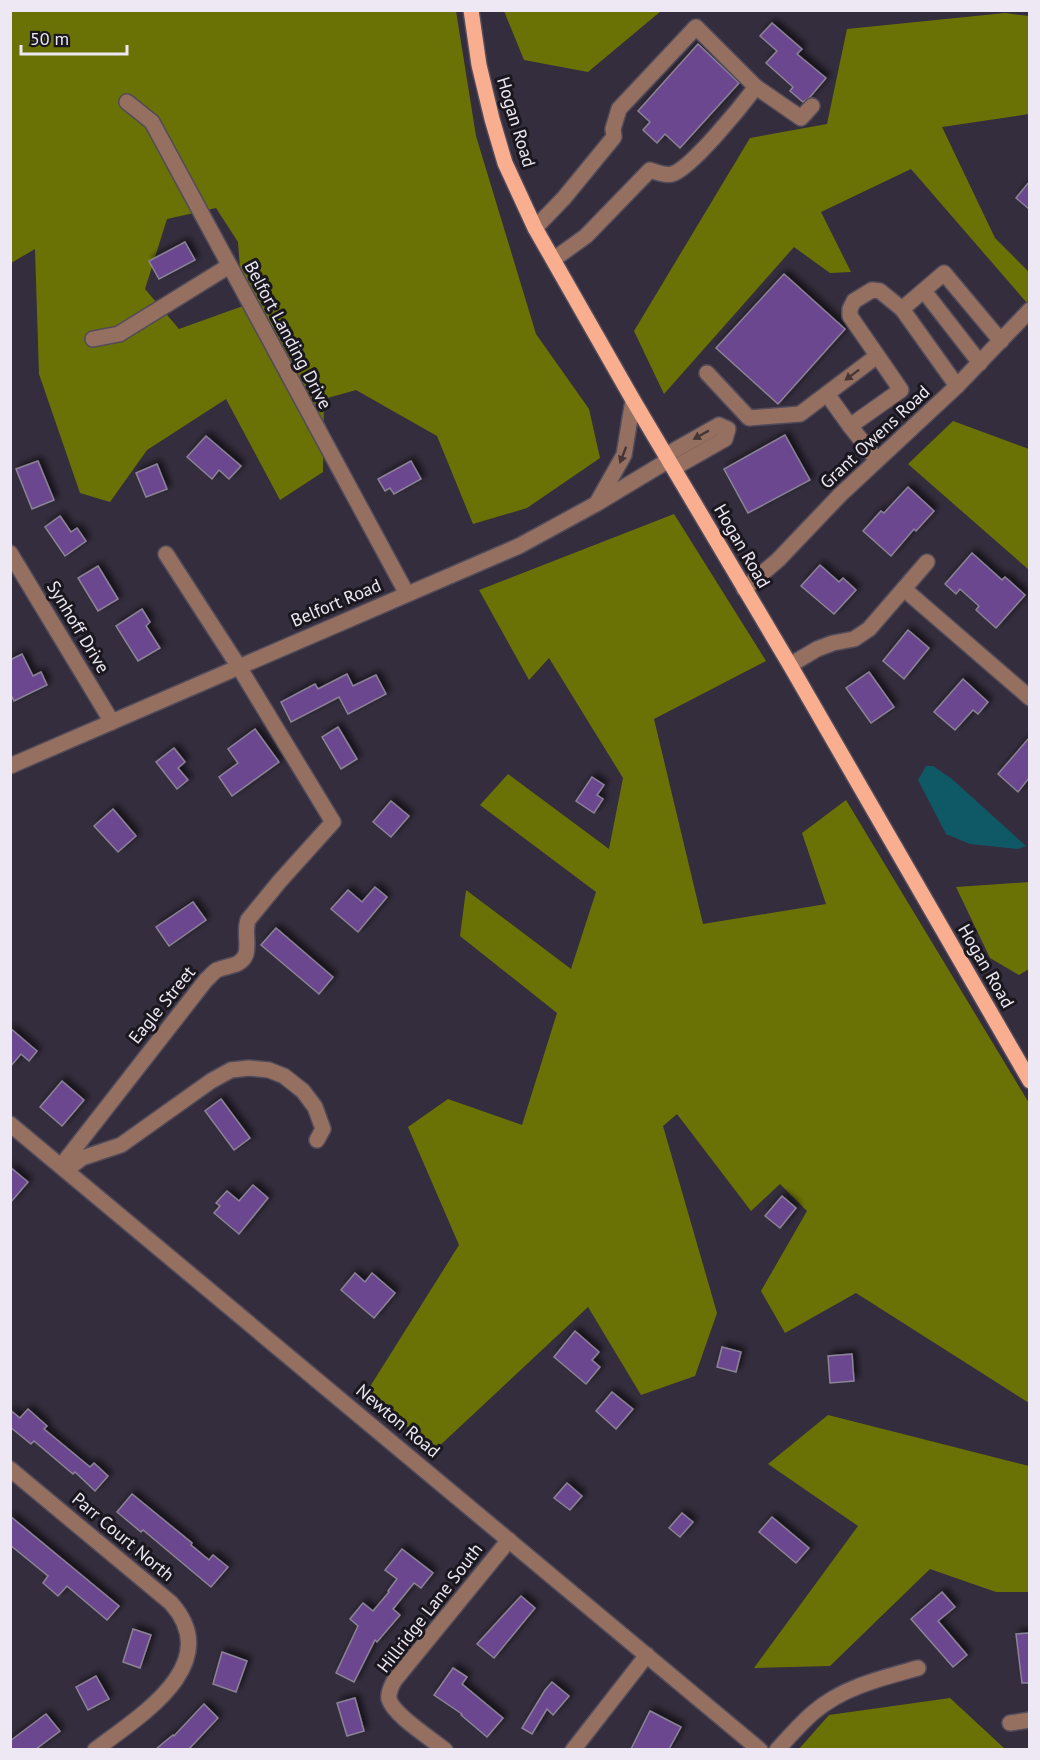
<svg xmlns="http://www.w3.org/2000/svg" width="1040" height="1760" viewBox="0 0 1040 1760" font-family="'PT Sans',sans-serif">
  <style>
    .forest { fill: #6b7205; fill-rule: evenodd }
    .water { fill: #0f5966 }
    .building { fill: #6a468e; stroke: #8b8396; stroke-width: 1.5; filter: url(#shadow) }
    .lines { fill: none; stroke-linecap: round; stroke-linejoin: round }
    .minor-casing { stroke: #524b5a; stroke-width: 18 }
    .major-casing { stroke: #524b5a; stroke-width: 18 }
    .minor { stroke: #957061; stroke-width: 15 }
    .major { stroke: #faae90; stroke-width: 15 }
    .oneway { fill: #453635 }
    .labels { text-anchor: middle; stroke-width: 6; stroke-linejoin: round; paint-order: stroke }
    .street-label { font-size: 18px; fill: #ede8f3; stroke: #1a171e }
  </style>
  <defs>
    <filter id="shadow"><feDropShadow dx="4" dy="-4" stdDeviation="3" flood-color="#0009"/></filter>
  </defs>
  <rect width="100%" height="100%" fill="#342d3d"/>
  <g class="forest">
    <path d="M11,11h445l20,125 60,198 53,75 11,49 -73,50 -54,16 -36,-88 -81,-46 -32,9 -1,73 -43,28 -54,-101 -79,51 -37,52 -30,-9 -41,-119 -4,-125 -24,14zM216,208l22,34 5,64 -64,23 -34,-40 22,-70z"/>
    <polygon points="504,11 661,11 588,72 524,60"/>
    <polygon points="1005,13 1029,16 1029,114 942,127 995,238 1029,272 1029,299 1027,303 911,169 821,212 851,272 830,273 794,247 664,394 634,331 750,138 827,124 847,29"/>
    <polygon points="953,421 1029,449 1029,570 908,464"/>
    <polygon points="674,514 766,661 654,719 703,924 826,904 802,833 846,800 1029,1103 1029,1403 856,1293 785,1333 761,1291 807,1211 780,1184 751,1211 677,1114 663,1126 717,1313 695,1376 641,1395 588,1307 435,1450 366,1393 459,1245 408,1127 448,1099 522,1125 557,1013 460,936 466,890 571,969 596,892 480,805 508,774 609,849 623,778 549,658 529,680 479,590"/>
    <polygon points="1029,882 1029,969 1019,975 990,958 956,887"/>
    <polygon points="828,1415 1029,1466 1029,1592 996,1592 930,1569 830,1666 754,1668 858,1526 768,1464"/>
    <polygon points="950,1698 1005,1749 799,1749 829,1715"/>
  </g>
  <polygon class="water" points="926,766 933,766 952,779 1026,846 1018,849 970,844 946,834 918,780"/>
  <g class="building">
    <polygon points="772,23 802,49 797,54 826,78 810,97 803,102 790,91 793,87 766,63 777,51 760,36"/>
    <polygon points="698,44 739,83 680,148 665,134 657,143 643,130 650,122 638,111"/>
    <polygon points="1029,182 1029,209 1016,198"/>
    <polygon points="185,242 195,260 159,279 149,261"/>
    <polygon points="784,274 845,329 778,404 716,348"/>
    <polygon points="785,435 810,480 748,513 724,469"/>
    <polygon points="206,436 241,466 229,479 219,470 212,479 187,457"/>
    <polygon points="38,461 54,500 32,509 16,469"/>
    <polygon points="411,461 421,479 394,494 390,488 385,491 378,479"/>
    <polygon points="157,464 167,489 146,497 136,473"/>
    <polygon points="908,487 934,511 916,531 914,529 891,556 863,531 881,511 884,513"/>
    <polygon points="60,516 71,532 77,528 86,541 65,556 45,527"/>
    <polygon points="972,553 1002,580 1005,577 1025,595 996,628 976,610 979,606 960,589 956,594 945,584"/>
    <polygon points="820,565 839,582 843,578 856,590 834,614 801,586"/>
    <polygon points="98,566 118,599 98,611 78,578"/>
    <polygon points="142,609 150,622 146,626 160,648 138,661 116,626"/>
    <polygon points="908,630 929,648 904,679 883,661"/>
    <polygon points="22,654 33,676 41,672 47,685 14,701 10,693 10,660"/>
    <polygon points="869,672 894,707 871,723 846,688"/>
    <polygon points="347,674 353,686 376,675 386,694 348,714 339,697 291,722 281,702 315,684 318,689"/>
    <polygon points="963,679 988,702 978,714 973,710 955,730 934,712"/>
    <polygon points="338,727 357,759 341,769 322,737"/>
    <polygon points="255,729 279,762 232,796 219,777 238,763 228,749"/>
    <polygon points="1029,738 1029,778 1018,792 998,774"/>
    <polygon points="174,748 185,762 178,768 188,780 177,789 156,762"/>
    <polygon points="592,777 604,785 597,795 603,799 594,813 576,801"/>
    <polygon points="391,801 409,816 391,837 373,822"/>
    <polygon points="113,809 136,836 118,852 94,826"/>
    <polygon points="375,887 387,897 358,932 331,909 348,890 362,902"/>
    <polygon points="193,902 206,920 169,946 156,927"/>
    <polygon points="276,928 333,977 319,994 261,945"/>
    <polygon points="10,1028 37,1051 29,1061 21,1054 10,1067"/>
    <polygon points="62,1081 84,1100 62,1126 40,1107"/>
    <polygon points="221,1099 250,1138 234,1150 205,1111"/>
    <polygon points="10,1167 28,1182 10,1203"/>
    <polygon points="253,1185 268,1198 239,1234 214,1213 220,1206 216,1203 227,1191 239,1201"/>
    <polygon points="782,1196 796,1208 780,1228 765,1216"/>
    <polygon points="355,1273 365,1282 372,1273 395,1293 374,1318 341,1290"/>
    <polygon points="575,1331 599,1352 592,1360 600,1367 586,1384 554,1357"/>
    <polygon points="722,1347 741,1352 736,1372 717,1367"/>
    <polygon points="852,1354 854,1381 830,1383 828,1356"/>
    <polygon points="612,1392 633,1409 616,1429 596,1411"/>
    <polygon points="28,1409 47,1426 44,1429 90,1467 94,1463 108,1476 95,1491 75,1472 73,1474 34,1441 31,1444 10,1427 10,1410 20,1418"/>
    <polygon points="567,1483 582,1496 570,1510 554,1498"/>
    <polygon points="132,1494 192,1543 191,1545 209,1560 213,1555 228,1567 211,1587 143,1530 141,1532 117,1512"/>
    <polygon points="682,1513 693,1522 680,1537 669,1528"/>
    <polygon points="10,1516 119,1606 107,1620 67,1586 58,1596 43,1583 48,1576 10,1545"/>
    <polygon points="772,1517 809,1548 796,1563 759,1532"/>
    <polygon points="402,1549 433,1573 421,1588 414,1583 393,1609 400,1615 377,1642 375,1640 354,1682 336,1673 358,1626 350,1619 363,1603 373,1611 389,1592 388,1591 397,1579 385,1570"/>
    <polygon points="942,1592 955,1607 938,1621 967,1655 953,1667 911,1619"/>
    <polygon points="521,1596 535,1608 494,1658 477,1644"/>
    <polygon points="133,1629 151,1635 140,1668 123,1662"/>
    <polygon points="1029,1633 1029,1683 1022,1683 1016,1634"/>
    <polygon points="222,1652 247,1661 236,1692 213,1684"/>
    <polygon points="453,1668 467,1677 462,1684 503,1718 487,1737 461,1715 462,1714 434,1695"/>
    <polygon points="96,1676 109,1699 88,1710 76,1687"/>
    <polygon points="552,1682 569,1696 553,1715 547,1709 532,1734 522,1728 545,1690"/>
    <polygon points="355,1698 364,1731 347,1736 337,1703"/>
    <polygon points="204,1704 218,1718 189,1749 156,1749 173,1735 174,1736"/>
    <polygon points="650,1711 681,1727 669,1749 631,1749"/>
    <polygon points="46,1714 60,1731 36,1749 10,1749 10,1741"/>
  </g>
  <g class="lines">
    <defs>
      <g id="minor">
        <polyline points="756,87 801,118 812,106"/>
        <polyline points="127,102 152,122 407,594"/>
        <path d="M535,228l29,-30 50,-61 -1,-8 6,-20 77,-82 60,60c-13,17 -65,82 -84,87 -7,2 -16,-2 -22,-4l-64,66 -32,23"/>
        <polyline points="924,291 980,363"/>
        <polyline points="93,339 119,334 229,266"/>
        <polyline points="707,373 749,418 800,414 877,356"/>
        <polyline points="957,386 902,309 944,273 1001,341"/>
        <polyline points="827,394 850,426"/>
        <polyline points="666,455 719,425 728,429 725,439 674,468"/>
        <polyline points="877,460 850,426 901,390 850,316 850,309 854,301 872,290 880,291 902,309"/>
        <polyline points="598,501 624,455 633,400"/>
        <polyline points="10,553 112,722"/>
        <polyline points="744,589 778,560 840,495 957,386 1030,310"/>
        <polyline points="904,589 1030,698"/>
        <polyline points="790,665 817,649 833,643 854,639 869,629 927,562"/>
        <polyline points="10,766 519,546 596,504 669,460"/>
        <polyline points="10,1124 760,1750"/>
        <path d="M61,1166l145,-186c4,-3 7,-8 11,-10 11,-5 24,-3 29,-16 3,-11 -2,-23 2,-34l31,-38 54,-60 -94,-155 -73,-113"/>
        <polyline points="66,1170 82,1158 121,1145 211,1081 231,1070 249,1068 269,1070 284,1076 303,1091 315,1107 323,1129 317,1140"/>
        <path d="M10,1469l161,134c55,62 -33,114 -76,147"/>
        <polyline points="1010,1723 1030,1720"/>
        <path d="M445,1750c-13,-11 -52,-35 -56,-51 -1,-6 2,-12 5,-18l115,-141"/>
        <polyline points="573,1750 647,1655"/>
        <path d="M777,1750c12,-13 24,-27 37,-38 29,-25 68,-34 104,-44"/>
      </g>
      <polyline id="major" points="471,10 479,65 492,119 505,163 535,228 633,400 790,665 1030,1081"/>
    </defs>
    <use href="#minor" class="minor-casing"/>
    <use href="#major" class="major-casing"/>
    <use href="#minor" class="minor"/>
    <use href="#major" class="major"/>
  </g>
  <defs><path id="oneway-solid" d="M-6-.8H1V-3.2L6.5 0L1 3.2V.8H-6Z" transform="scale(1.5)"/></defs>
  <g class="oneway">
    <use href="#oneway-solid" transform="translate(852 375) rotate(143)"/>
    <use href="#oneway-solid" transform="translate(701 435) rotate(151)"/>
    <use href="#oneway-solid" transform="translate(623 455) rotate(111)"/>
  </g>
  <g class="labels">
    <g class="street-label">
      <text transform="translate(516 122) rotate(73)" y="6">Hogan Road</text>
      <text transform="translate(288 335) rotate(62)" y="6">Belfort Landing Drive</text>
      <text transform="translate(875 437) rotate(-43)" y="6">Grant Owens Road</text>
      <text transform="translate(742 546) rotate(60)" y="6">Hogan Road</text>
      <text transform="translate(336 603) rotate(-23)" y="6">Belfort Road</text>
      <text transform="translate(78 627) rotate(59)" y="6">Synhoff Drive</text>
      <text transform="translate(986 966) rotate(60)" y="6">Hogan Road</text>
      <text transform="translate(162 1005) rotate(-51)" y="6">Eagle Street</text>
      <text transform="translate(398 1421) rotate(40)" y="6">Newton Road</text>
      <text transform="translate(123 1537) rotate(40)" y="6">Parr Court North</text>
      <text transform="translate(430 1608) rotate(-52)" y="6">Hillridge Lane South</text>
    </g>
  </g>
  <rect width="1040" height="1760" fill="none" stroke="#ede8f3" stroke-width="24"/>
  <path d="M21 45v9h106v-9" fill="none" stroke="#ede8f3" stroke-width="3"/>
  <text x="30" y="45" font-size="18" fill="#ede8f3" stroke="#1a171e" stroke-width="4.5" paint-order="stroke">50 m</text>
</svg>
